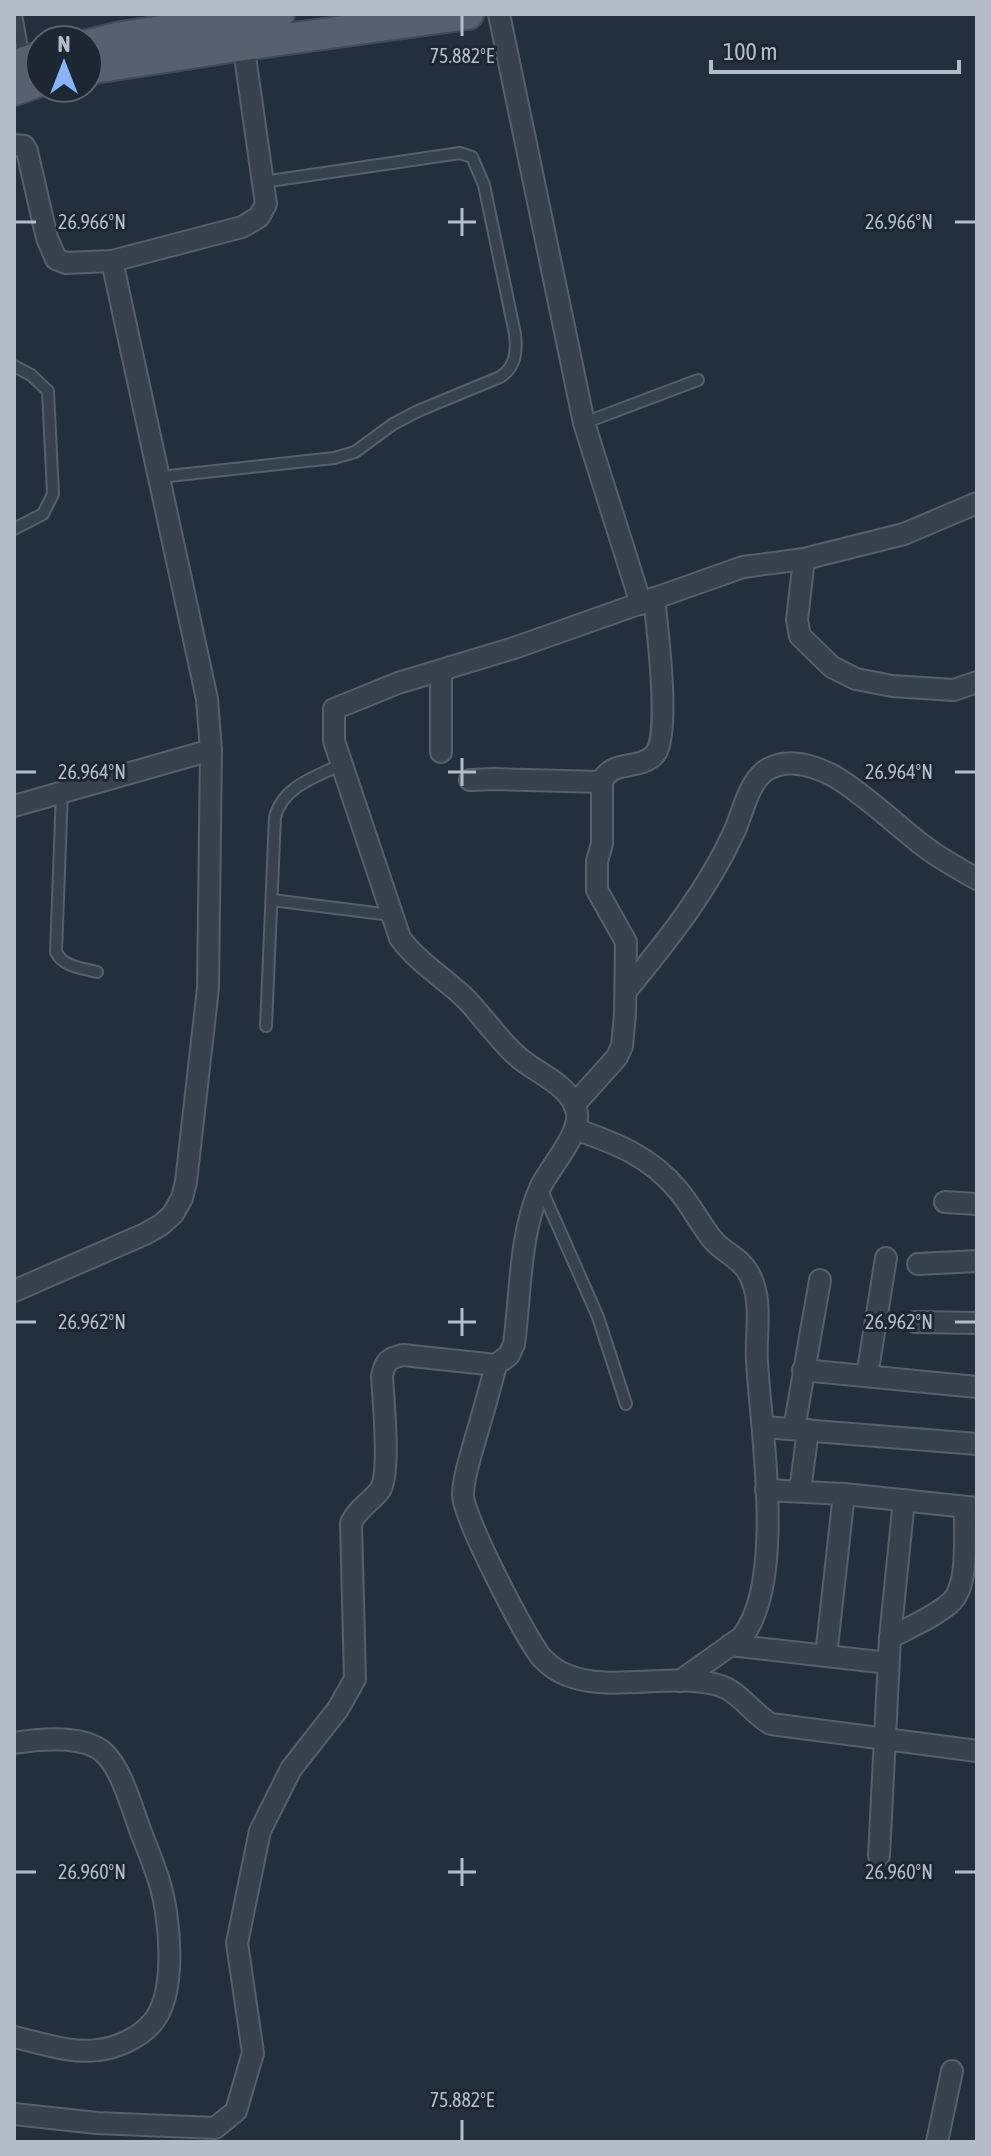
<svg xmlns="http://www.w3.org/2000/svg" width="991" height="2156" viewBox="0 0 991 2156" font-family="'Asap Condensed',sans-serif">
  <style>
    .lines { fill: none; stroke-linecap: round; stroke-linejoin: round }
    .lane-casing { stroke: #565f6c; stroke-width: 14 }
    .street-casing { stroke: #565f6c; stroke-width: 24 }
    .primary-casing { stroke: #414a57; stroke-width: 34 }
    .lane { stroke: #38414e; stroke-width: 10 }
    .street { stroke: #38414e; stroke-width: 20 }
    .primary { stroke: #56606e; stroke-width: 30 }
    .ticks { fill: none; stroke: #b4bcc9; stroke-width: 3 }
    .ticks-label { font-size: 20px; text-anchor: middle; fill: #b4bcc9; stroke: #1d2633; stroke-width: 6; stroke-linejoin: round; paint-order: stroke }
  </style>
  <rect width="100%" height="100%" fill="#242f3e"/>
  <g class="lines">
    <defs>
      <g id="lane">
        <polyline points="16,14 24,59"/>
        <polyline points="14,366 31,375 48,391 53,494 43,514 14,529"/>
        <polyline points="584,423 698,380"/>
        <path d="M160,477l174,-19 21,-6 38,-28 25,-13 82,-34c16,-10 17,-26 15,-43l-31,-149 -12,-28 -12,-4 -197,29"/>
        <path d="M62,791l-6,161c7,15 26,16 41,20"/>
        <polyline points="272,900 391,915"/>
        <path d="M266,1026l9,-209c8,-31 41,-40 67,-53"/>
        <polyline points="541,1188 598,1317 626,1404"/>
      </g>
      <g id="street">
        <polyline points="499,14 584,423 641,604"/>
        <polyline points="14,145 24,146 27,151 47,238 56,259 66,263 112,261"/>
        <polyline points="804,559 797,620 800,636 832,667 856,679 892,686 954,690 977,682"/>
        <polyline points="441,670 441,752"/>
        <path d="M470,780l24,-1 108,3c9,-23 38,-11 53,-28 16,-18 2,-129 -1,-156"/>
        <polyline points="14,806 211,750 207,699 112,261 242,227 259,217 266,204 242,35"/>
        <path d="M626,991c41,-50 82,-101 109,-161 8,-18 13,-46 30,-59 21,-14 48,-6 69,5 33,20 61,48 91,71 16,12 34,22 52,32"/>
        <polyline points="574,1105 617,1057 622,1046 625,1014 626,942 597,890 597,861 602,844 602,782"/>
        <path d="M575,1129c40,14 75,27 103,61 13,15 22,34 35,50 10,12 27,18 35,32 16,27 7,61 9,90 4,69 29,219 -15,275l-62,44"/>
        <polyline points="945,1202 977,1204"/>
        <polyline points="918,1264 977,1261"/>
        <polyline points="14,1291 145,1234 161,1225 173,1214 182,1198 186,1182 208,988 211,750"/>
        <polyline points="915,1322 977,1323"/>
        <path d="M496,1365c-7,27 -15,55 -23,82 -4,15 -10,31 -10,48 0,22 63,144 79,163 7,7 16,14 25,17 43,18 105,-3 151,10 22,6 34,29 53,39l206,27"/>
        <polyline points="803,1370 977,1387"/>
        <polyline points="867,1376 886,1258"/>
        <polyline points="764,1427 977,1444"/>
        <polyline points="794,1429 820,1280"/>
        <polyline points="766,1490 844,1494 977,1508"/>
        <polyline points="800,1491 808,1430"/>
        <path d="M890,1638c19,-11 43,-20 60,-35 20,-16 14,-71 15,-96"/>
        <polyline points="730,1645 888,1663"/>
        <polyline points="826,1656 844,1494"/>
        <path d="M14,1743c25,-4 69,-8 89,9 19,16 30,60 39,83 6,15 12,30 17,46 11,34 19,113 -7,142 -13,15 -35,25 -54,27 -27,4 -57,-7 -84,-13"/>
        <polyline points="879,1856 890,1638 904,1500"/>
        <path d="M14,2114l83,9 118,5 21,-17 17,-58 -16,-110 23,-112 31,-62 47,-60 17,-30 -4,-156c7,-15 20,-21 29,-33 11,-16 3,-93 2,-114 3,-15 7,-18 21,-21l93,10 13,-10 5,-11c7,-51 5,-108 26,-156 9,-20 40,-53 37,-75 -5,-29 -43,-40 -61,-58 -18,-16 -32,-37 -49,-55 -21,-21 -49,-37 -67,-62l-66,-197v-32l64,-26 116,-35 229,-81 61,-8 100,-25 73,-31"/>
        <polyline points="937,2142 952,2071"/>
      </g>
      <g id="primary">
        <polyline points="88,45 121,37 279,14"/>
        <polyline points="14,65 40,57"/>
        <polyline points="88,69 244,45 468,14"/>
        <polyline points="14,90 40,81"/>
      </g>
    </defs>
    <use href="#lane" class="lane-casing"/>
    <use href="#street" class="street-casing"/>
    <use href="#primary" class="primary-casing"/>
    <use href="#lane" class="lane"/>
    <use href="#street" class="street"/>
    <use href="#primary" class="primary"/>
  </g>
  <path class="ticks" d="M462,16v20M462,208v28M16,222h20M448,222h28M955,222h20M462,758v28M16,772h20M448,772h28M955,772h20M462,1308v28M16,1322h20M448,1322h28M955,1322h20M462,1858v28M16,1872h20M448,1872h28M955,1872h20M462,2120v20"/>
  <g class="ticks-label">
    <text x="462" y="63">75.882°E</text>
    <text x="92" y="229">26.966°N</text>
    <text x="899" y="229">26.966°N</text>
    <text x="92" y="779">26.964°N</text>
    <text x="899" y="779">26.964°N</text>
    <text x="92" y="1329">26.962°N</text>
    <text x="899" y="1329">26.962°N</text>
    <text x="92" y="1879">26.960°N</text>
    <text x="899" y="1879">26.960°N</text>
    <text x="462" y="2107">75.882°E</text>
  </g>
  <rect width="991" height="2156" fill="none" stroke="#b4bcc9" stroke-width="32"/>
  <g transform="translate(64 64)"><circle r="38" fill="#1d2633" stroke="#59626f" stroke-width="2"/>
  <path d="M0-6L14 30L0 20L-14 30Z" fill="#8ab4f8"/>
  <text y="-12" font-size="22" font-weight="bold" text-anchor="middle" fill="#b4bcc9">N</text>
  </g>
  <path d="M711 60v12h248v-12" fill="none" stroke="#b4bcc9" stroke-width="4"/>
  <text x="723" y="60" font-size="24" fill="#b4bcc9" stroke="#1d2633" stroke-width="6" paint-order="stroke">100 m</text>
</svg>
